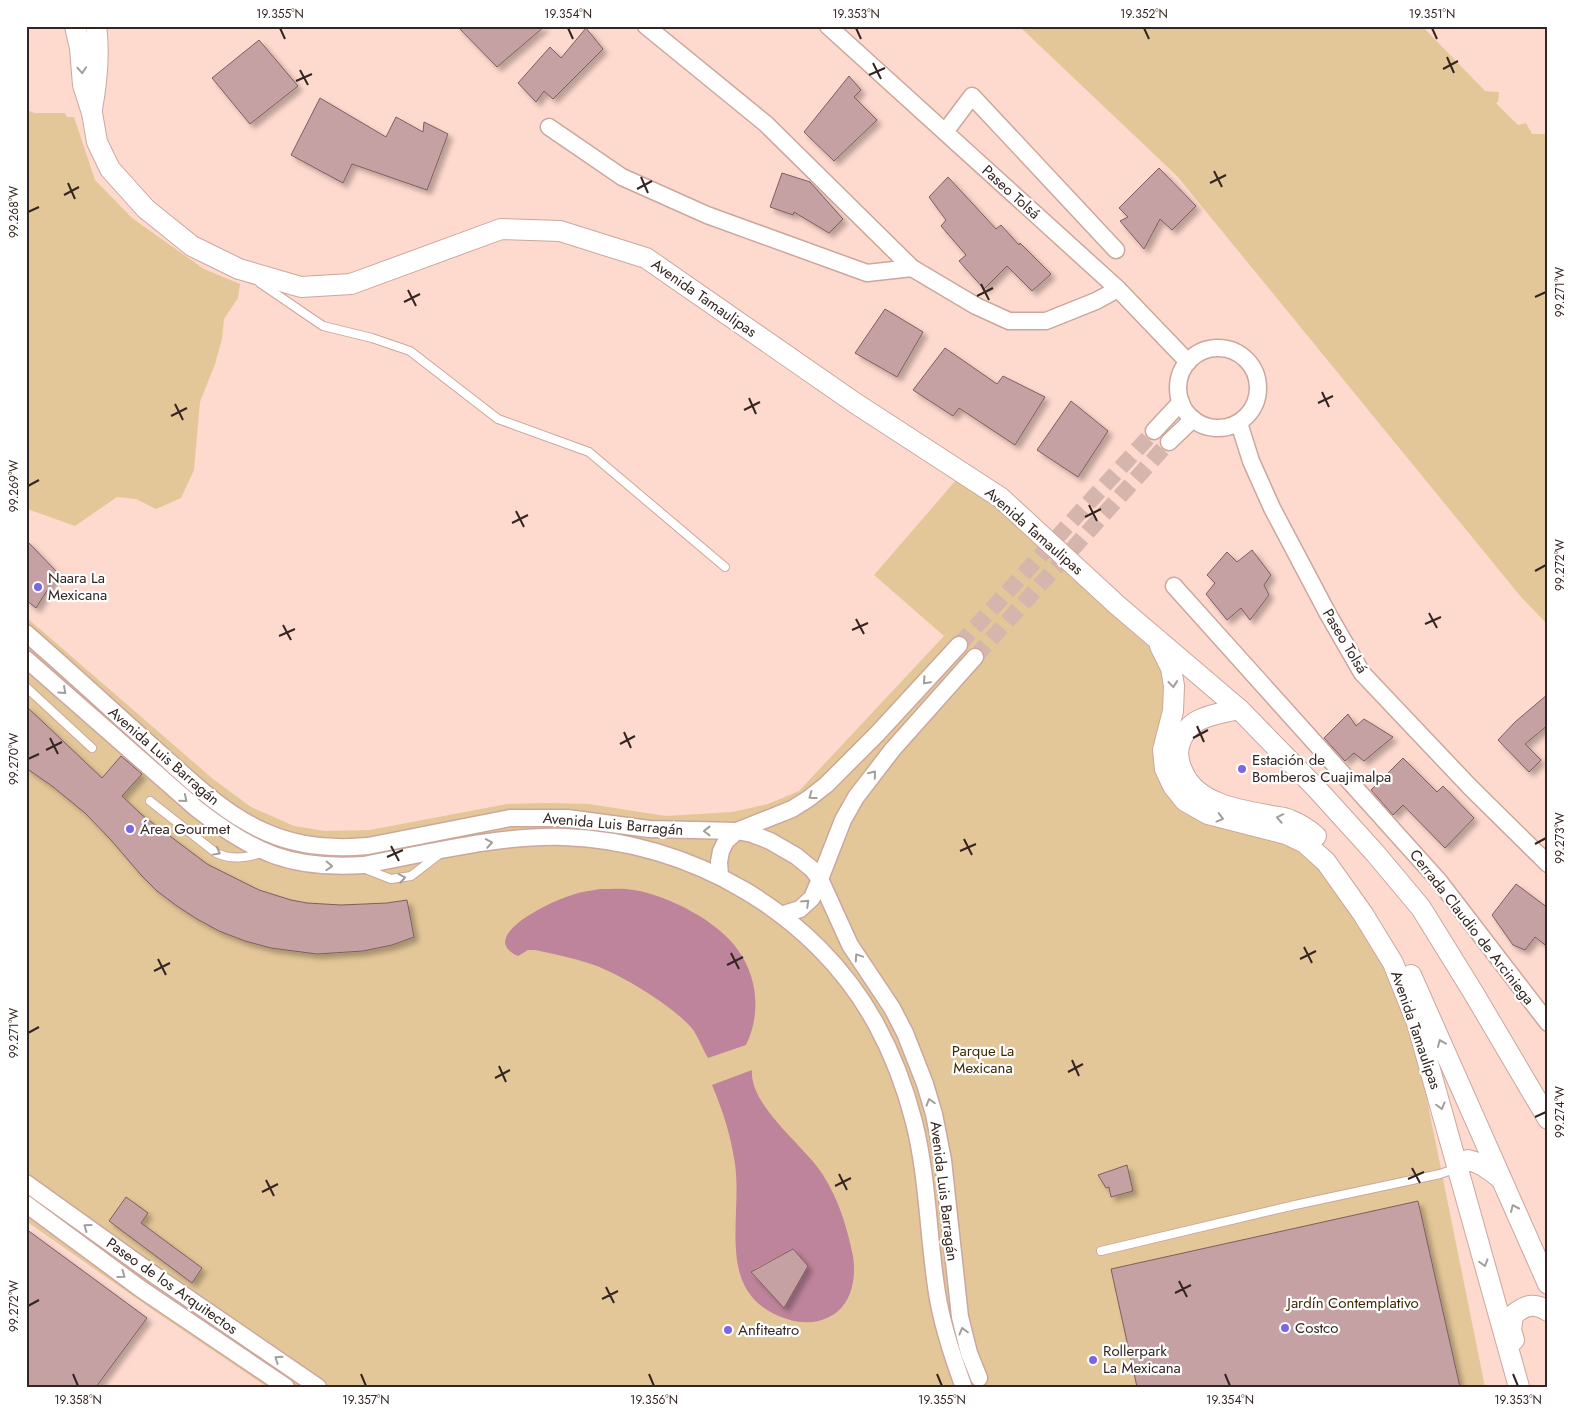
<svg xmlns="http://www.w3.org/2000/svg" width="1574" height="1413" viewBox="0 0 1574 1413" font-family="Jost,sans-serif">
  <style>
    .green { fill: #e4c798 }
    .water { fill: #be849c; fill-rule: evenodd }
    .building { fill: #c6a1a3; stroke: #7f5d5f; filter: url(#shadow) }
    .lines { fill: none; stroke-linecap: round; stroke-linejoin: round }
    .minor-tunnel { stroke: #d5b5ac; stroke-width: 16; stroke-dasharray: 16 8; stroke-linecap: butt }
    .service-casing { stroke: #cba79d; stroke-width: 10 }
    .minor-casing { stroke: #cba79d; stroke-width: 19 }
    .tertiary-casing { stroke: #cba79d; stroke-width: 22 }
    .service { stroke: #fff; stroke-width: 8 }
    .minor { stroke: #fff; stroke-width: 16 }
    .tertiary { stroke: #fff; stroke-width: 20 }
    .oneway { stroke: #a39d9c }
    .ticks { fill: none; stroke: #332522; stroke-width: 2 }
    .poi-dot { fill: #7b67e2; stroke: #fff; stroke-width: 2 }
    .labels { text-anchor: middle; stroke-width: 4.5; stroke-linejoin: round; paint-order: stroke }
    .street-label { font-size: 15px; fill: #332522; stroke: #fff }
    .poi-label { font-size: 15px; fill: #332522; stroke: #fff; text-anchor: start }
    .park-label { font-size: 15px; fill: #3e2900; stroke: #fff }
    .neatline { fill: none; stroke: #332522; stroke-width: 2 }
    .ticks-label { font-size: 12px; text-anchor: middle; fill: #332522 }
  </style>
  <defs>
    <filter id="shadow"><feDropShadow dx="4.5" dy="4.5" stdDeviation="2.5" flood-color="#0004"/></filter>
  </defs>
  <rect width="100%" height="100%" fill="#fed9ce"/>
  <g class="green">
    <polygon points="1019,26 1422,26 1485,91 1499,92 1498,102 1496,103 1518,125 1526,123 1532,134 1548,134 1548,625 1521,597 1177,176"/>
    <polygon points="26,110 35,113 65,113 67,117 74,117 95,180 132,218 204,269 240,284 238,298 224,319 222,339 215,364 200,402 194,470 181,498 156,509 136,499 117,497 75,526 30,510 26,511"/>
    <polygon points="957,479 980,493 1157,646 1170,679 1159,756 1302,849 1318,866 1374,945 1404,1011 1420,1065 1485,1387 267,1387 153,1310 26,1221 26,617 213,779 251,807 294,826 325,831 370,830 507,804 545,803 589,804 666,816 732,812 768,804 799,791 944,636 874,575"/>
  </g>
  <g class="water">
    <path d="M600,889c11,0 23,-1 34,1 35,6 84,31 104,60 20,28 23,64 8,95l-38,13c-5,-8 -9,-19 -14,-27 -17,-23 -75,-58 -103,-67 -18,-6 -37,-10 -56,-14h-7l-10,6c-43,-19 34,-55 51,-60 10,-4 20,-5 31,-7z"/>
    <path d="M752,1070c-3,36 53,76 71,105 16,25 24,52 30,81 3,19 0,43 -16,56 -14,11 -33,13 -50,7 -74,-24 -44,-98 -52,-155 -4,-28 -12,-53 -23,-79zM793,1249l15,17 -21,37 -5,1 -28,-28 1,-7z"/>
  </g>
  <g class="building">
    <polygon points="457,26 545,26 497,67"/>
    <polygon points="586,28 603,49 553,99 544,91 536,102 518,83 550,47 561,58"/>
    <polygon points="259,40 298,86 250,124 212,78"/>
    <polygon points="849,76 861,90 854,97 877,120 834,161 804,132"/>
    <polygon points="320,98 386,137 396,117 423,132 424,122 448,134 427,190 352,164 343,183 291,155"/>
    <polygon points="1159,168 1196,206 1172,230 1160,219 1144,249 1120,221 1128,217 1119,208"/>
    <polygon points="782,173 810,182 843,219 829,233 794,212 793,215 770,207"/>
    <polygon points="948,177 996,229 1001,225 1019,245 1020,243 1051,274 1032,291 1007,266 984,289 959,261 966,255 941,226 946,220 929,197"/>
    <polygon points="885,309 923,332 897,377 855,353"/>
    <polygon points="945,348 997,384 1003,376 1045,397 1015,445 959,408 953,416 913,390"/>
    <polygon points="1071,401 1108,431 1078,477 1037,450"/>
    <polygon points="26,540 58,573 36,608 26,600"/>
    <polygon points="1252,550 1271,575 1264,585 1269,595 1250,620 1241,608 1227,620 1206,594 1215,583 1207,575 1227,552 1237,562"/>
    <polygon points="1548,694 1548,725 1525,744 1541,760 1529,772 1498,740 1515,722"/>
    <polygon points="26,706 102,778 121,756 142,774 122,796 142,815 207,864 259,890 291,900 307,903 341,905 387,903 407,900 414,937 392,945 363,951 317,954 271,948 245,941 219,931 197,919 177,906 157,891 141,875 111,840 85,813 52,786 26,768"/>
    <polygon points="1348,714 1356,726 1364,719 1393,737 1364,761 1354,753 1345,761 1324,738"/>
    <polygon points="1403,758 1437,792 1443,786 1474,818 1445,848 1403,805 1393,815 1371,790"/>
    <polygon points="1516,884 1548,908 1548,947 1535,937 1525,950 1513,945 1492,915"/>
    <polygon points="1127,1165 1133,1191 1111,1197 1109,1187 1106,1188 1098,1175"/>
    <polygon points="126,1197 148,1213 141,1223 202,1268 192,1283 109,1221"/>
    <polygon points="1418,1201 1460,1387 1137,1387 1111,1269"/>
    <polygon points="26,1229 147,1318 96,1387 26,1387"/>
    <polygon points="793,1249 808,1266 784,1308 751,1272"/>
  </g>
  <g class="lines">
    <g class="minor-tunnel">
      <polyline points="959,645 1154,431"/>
      <polyline points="975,657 1169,442"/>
    </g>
    <defs>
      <g id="service">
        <polyline points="260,283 323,326 372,338 410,351 498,419 589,452 725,567"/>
        <polyline points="26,687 92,748"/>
        <path d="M150,801l66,52c16,7 28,5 46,0"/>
        <polyline points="363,868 391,879 411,876 441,853"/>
        <polyline points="1101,1251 1295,1205 1440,1174 1457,1168"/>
      </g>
      <g id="minor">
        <polyline points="646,26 766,124 912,268 976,306 1009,321 1046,321 1096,301 1118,289"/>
        <polyline points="828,26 1118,289 1188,362"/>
        <polyline points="549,127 622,177 707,215 867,273 912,268"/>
        <polyline points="945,132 972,96 1116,250"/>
        <circle cx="1218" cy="388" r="40"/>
        <polyline points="1239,423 1251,461 1272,508 1328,614 1362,673 1470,787 1548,864"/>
        <polyline points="1154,431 1181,402"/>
        <polyline points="1169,442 1193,419"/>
        <polyline points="1174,586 1439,881 1548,1023"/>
        <path d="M26,633c46,40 90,81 136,122 32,29 65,61 106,78 32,14 66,16 100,13l142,-28h57l82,11 88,2 15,3 18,7 26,15 16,13 8,10 30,66 42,63 13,25 20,51 9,30 9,46 17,157 9,36 10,25"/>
        <path d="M26,659l171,150c57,44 94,61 167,56 64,-12 135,-30 200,-28 125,4 251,75 312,187 17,31 29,63 38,98 14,56 14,114 23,171 5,32 15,62 26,92"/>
        <polyline points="720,876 719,862 721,851 726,841 737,831 792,809 808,799 826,785 877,734 959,645"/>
        <polyline points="781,915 800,909 812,898 820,879 843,820 856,797 893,749 975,657"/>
        <polyline points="26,1183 153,1274 318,1387"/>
        <polyline points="26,1204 141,1289 286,1387"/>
      </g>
      <g id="tertiary">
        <polyline points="75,26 80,48 83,85 92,113 97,142 110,169 146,209 192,246 239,269 301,287 351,284 501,229 560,231 646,258 855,403 1001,498 1117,605 1239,709 1317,789 1375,853 1421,908 1473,992 1548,1119"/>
        <path d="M92,109c5,-28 8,-55 4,-83"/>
        <polyline points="1160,646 1171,668 1174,686 1173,711 1163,750 1165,769 1173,786 1185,801 1208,814 1286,834 1305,843 1326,862 1363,914 1393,963 1417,1023 1519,1387"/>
        <path d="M1239,709c-26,6 -52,7 -60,37 -2,9 0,18 4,26 13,31 55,38 84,43 8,2 16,2 23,5 8,3 19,10 26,16"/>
        <polyline points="1411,975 1548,1284"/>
        <path d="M1457,1168l11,-8c14,3 21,10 32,18"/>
        <path d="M1514,1340l-3,-10 2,-15c12,-10 21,-13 35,-4"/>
      </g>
    </defs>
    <use href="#service" class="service-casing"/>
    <use href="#minor" class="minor-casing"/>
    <use href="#tertiary" class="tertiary-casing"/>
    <use href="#service" class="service"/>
    <use href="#minor" class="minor"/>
    <use href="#tertiary" class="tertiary"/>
  </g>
  <defs><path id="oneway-chevron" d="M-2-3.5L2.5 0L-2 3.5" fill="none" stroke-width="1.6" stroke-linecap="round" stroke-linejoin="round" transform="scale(1.25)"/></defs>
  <g class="oneway">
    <use href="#oneway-chevron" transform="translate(82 70) rotate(86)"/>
    <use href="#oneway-chevron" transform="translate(926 681) rotate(133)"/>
    <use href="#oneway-chevron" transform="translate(1173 684) rotate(85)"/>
    <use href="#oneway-chevron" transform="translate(63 691) rotate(42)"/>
    <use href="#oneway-chevron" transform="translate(873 774) rotate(-51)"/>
    <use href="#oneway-chevron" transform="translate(812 796) rotate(144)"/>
    <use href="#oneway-chevron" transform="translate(184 799) rotate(40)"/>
    <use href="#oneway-chevron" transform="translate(1220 818) rotate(15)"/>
    <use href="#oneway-chevron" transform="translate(1280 818) rotate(-169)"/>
    <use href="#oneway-chevron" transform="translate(707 831) rotate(-180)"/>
    <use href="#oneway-chevron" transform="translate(489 843) rotate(-10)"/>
    <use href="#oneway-chevron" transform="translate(217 852) rotate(29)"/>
    <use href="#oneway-chevron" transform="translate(329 866) rotate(2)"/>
    <use href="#oneway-chevron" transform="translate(402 878) rotate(-10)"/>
    <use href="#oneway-chevron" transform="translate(806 903) rotate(-44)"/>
    <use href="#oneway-chevron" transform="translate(858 957) rotate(-124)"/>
    <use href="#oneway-chevron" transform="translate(1441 1043) rotate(-113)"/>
    <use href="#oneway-chevron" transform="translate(930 1102) rotate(-106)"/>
    <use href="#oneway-chevron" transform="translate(1441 1106) rotate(75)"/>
    <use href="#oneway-chevron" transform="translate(1514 1208) rotate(-114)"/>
    <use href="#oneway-chevron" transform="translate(87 1227) rotate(-144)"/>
    <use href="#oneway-chevron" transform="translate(1484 1263) rotate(74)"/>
    <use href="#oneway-chevron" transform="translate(122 1275) rotate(36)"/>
    <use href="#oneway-chevron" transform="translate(963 1331) rotate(-105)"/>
    <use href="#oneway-chevron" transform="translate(278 1359) rotate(-146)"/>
  </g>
  <path class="ticks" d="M280,28l5,11M568,28l5,11M856,28l5,11M1144,28l5,11M1432,28l5,11M1447,57l7,16M873,63l8,16M1443,69l15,-8M300,70l8,15M869,75l16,-7M296,81l16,-7M1214,171l8,16M641,177l7,16M68,183l7,16M1210,183l16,-8M637,189l15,-8M64,195l15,-8M28,212l11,-5M981,284l8,16M408,290l8,16M977,296l16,-8M1535,297l11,-5M404,302l16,-8M1322,392l7,15M749,398l7,16M1318,403l15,-7M175,404l8,16M744,410l16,-8M171,416l16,-8M28,486l11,-6M1089,505l8,16M516,511l8,16M1085,517l16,-8M512,523l16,-8M1535,571l11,-6M1429,613l8,15M856,619l8,15M1425,624l16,-7M283,625l8,15M852,630l16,-7M279,636l16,-7M1197,726l7,16M624,732l7,16M50,738l8,16M1193,738l15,-8M620,744l15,-8M46,750l16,-8M28,759l11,-5M964,839l8,16M1535,844l11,-6M391,846l8,15M960,851l16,-7M387,857l16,-7M1304,947l8,16M731,953l8,16M158,959l8,16M1300,959l16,-8M727,965l16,-8M154,971l16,-8M28,1033l11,-6M1072,1060l7,16M499,1066l7,16M1068,1072l15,-8M495,1078l15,-8M1535,1117l11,-5M1412,1168l8,15M839,1174l8,16M1408,1179l16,-7M266,1180l8,16M835,1186l16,-8M262,1192l16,-8M1179,1281l8,16M606,1287l8,16M1175,1293l16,-8M602,1299l16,-8M28,1306l11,-6M73,1374l5,12M361,1374l5,12M649,1374l5,12M937,1374l5,12M1225,1374l5,12M1513,1374l5,12"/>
  <g class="poi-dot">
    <circle cx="38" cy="587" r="5"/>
    <circle cx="1242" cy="769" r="5"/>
    <circle cx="130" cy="829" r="5"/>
    <circle cx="1285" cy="1328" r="5"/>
    <circle cx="728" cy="1330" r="5"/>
    <circle cx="1093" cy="1360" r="5"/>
  </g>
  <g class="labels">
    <g class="street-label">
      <text transform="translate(1011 192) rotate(42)" y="5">Paseo Tolsá</text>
      <text transform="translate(704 298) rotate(35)" y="5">Avenida Tamaulipas</text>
      <text transform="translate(1034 531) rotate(41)" y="5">Avenida Tamaulipas</text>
      <text transform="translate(1345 641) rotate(59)" y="5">Paseo Tolsá</text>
      <text transform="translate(164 756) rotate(41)" y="5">Avenida Luis Barragán</text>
      <text transform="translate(613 824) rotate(5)" y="5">Avenida Luis Barragán</text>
      <text transform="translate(1472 927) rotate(52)" y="5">Cerrada Claudio de Arciniega</text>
      <text transform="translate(1416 1030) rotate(71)" y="5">Avenida Tamaulipas</text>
      <text transform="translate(944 1191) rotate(83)" y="5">Avenida Luis Barragán</text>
      <text transform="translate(172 1286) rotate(35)" y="5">Paseo de los Arquitectos</text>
    </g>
    <g class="poi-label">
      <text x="48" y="583">Naara La<tspan x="48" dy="17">Mexicana</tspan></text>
      <text x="1252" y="765">Estación de<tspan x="1252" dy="17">Bomberos Cuajimalpa</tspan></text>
      <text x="140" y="834">Área Gourmet</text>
      <text x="1295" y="1333">Costco</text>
      <text x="738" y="1335">Anfiteatro</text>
      <text x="1103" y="1356">Rollerpark<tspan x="1103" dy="17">La Mexicana</tspan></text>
    </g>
    <g class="park-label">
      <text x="983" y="1056">Parque La<tspan x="983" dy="17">Mexicana</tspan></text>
      <text x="1353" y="1308">Jardín Contemplativo</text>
    </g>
  </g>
  <rect width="1574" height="1413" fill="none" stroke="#ffffff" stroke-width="55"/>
  <rect x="28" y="28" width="1518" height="1358" class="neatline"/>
  <g class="ticks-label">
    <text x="280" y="18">19.355°N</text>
    <text x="568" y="18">19.354°N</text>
    <text x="856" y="18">19.353°N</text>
    <text x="1144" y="18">19.352°N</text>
    <text x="1432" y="18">19.351°N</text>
    <text transform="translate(14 212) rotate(-90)" y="4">99.268°W</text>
    <text transform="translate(1560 292) rotate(-90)" y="4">99.271°W</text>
    <text transform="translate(14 486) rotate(-90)" y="4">99.269°W</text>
    <text transform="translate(1560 565) rotate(-90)" y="4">99.272°W</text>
    <text transform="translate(14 759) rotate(-90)" y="4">99.270°W</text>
    <text transform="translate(1560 838) rotate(-90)" y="4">99.273°W</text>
    <text transform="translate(14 1033) rotate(-90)" y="4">99.271°W</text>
    <text transform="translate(1560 1112) rotate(-90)" y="4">99.274°W</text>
    <text transform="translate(14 1306) rotate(-90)" y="4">99.272°W</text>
    <text x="78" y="1404">19.358°N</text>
    <text x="366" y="1404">19.357°N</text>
    <text x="654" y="1404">19.356°N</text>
    <text x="942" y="1404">19.355°N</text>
    <text x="1230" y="1404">19.354°N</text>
    <text x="1518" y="1404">19.353°N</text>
  </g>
</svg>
